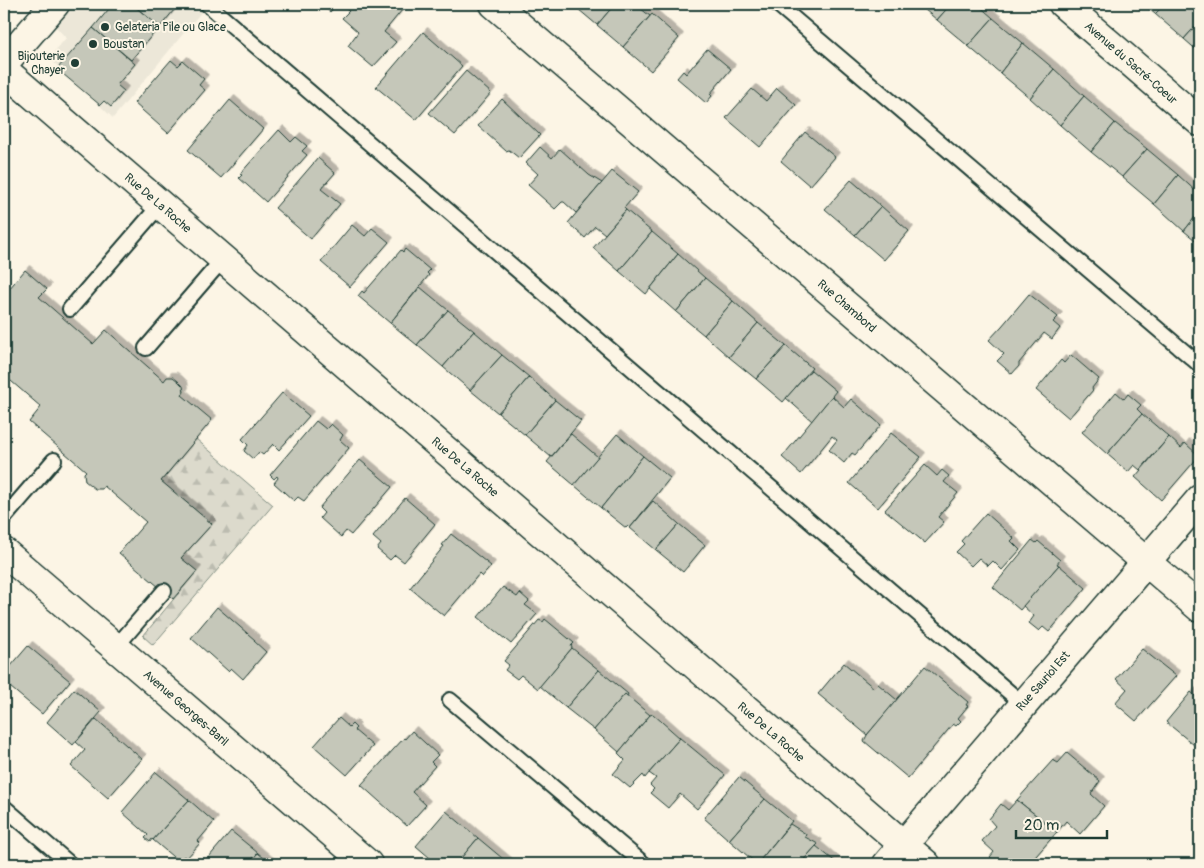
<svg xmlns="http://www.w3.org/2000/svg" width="1204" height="868" viewBox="0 0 1204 868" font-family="Pangolin,sans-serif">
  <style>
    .built { fill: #ece7d8 }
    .forest { fill: url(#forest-firs); stroke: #7e8c80 }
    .building { fill: #c5c7b9; stroke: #1f3d34; filter: url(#shadow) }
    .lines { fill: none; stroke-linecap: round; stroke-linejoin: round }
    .lane-casing { stroke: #1f3d34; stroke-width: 18 }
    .street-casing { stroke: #1f3d34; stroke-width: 31 }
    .secondary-casing { stroke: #1f3d34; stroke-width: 31 }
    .lane { stroke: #fcf5e5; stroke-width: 14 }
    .street { stroke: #fcf5e5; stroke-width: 28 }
    .secondary { stroke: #fcf5e5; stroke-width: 28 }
    .poi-dot { fill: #1f3d34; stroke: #fcf5e5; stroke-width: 2 }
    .labels { text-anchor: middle; stroke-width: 4; stroke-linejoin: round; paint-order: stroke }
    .poi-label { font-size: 12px; fill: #1f3d34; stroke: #fcf5e5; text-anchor: start }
    .street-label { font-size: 12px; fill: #1f3d34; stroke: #fcf5e5 }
  </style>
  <defs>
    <pattern id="forest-firs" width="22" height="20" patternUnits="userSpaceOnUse" patternTransform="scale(1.25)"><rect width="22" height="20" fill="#dcdacc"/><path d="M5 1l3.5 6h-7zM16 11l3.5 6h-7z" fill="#bcbcb0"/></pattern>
    <filter id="shadow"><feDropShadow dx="4.5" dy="-4.5" stdDeviation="0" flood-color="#0004"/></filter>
  </defs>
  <rect width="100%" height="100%" fill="#fcf5e5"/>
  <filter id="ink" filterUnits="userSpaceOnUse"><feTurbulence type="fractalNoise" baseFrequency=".02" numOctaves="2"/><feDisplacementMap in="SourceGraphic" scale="10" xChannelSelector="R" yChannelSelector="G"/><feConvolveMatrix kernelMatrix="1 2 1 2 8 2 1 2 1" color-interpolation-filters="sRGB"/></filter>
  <g filter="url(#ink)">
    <polygon class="built" points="35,4 208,4 113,118 49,58 66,38"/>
    <polygon class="forest" points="196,439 273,505 153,645 143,636 197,571 181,558 212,524 161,481"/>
    <g class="building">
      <polygon points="113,4 132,4 159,27 131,60 93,28"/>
      <polygon points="132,4 179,4 160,27"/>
      <polygon points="321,4 337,4 330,12"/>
      <polygon points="351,4 407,4 384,32 396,42 373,67 348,46 358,32 342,18 349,11 346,9"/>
      <polygon points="572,4 615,4 597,25"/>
      <polygon points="615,4 635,4 650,16 623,47 597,25"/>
      <polygon points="918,4 951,4 937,20"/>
      <polygon points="951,4 977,4 993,18 968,46 937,20"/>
      <polygon points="1143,4 1165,4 1155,14"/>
      <polygon points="1165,4 1200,4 1200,21 1184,39 1155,14"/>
      <polygon points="652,14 679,38 651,71 623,47"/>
      <polygon points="993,18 1023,43 1000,73 968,46"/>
      <polygon points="1200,21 1200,53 1184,39"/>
      <polygon points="93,28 135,64 117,85 124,91 111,107 104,101 100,105 57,69"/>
      <polygon points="423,32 462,66 416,120 376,87"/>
      <polygon points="1023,43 1054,69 1030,98 1000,73"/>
      <polygon points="707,49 731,69 710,94 712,96 706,103 677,78 683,71 686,74"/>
      <polygon points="171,60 178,66 183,61 204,79 199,85 205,90 168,133 134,103"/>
      <polygon points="1054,69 1084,96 1060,125 1030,98"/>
      <polygon points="466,71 491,93 455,135 429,113"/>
      <polygon points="777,88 796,105 760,147 726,118 752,89 766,101"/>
      <polygon points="1084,96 1115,123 1091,152 1060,125"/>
      <polygon points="502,99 540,135 519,158 509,150 506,151 478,126"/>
      <polygon points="230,100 263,129 221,178 188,150"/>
      <polygon points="1115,123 1147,149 1122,177 1091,152"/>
      <polygon points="279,130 291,142 296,137 307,146 302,151 307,155 266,202 239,178 242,175 240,174"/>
      <polygon points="805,132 835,157 810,186 781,161"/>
      <polygon points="540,147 552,158 560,149 589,175 602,183 576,213 564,202 562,202 555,209 528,185 538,174 526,163"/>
      <polygon points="1147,149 1178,175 1154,204 1122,177"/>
      <polygon points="318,158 335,173 321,189 340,204 311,239 275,208"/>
      <polygon points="612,171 638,192 624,208 626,210 605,234 595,226 585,238 568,223"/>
      <polygon points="1178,175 1200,195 1200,211 1184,231 1154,204"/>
      <polygon points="851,180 881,206 855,235 825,209"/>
      <polygon points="881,206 909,231 884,260 855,235"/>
      <polygon points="626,210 652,232 619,271 593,248"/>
      <polygon points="1200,211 1200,244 1184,231"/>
      <polygon points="352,225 365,236 372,228 389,242 350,287 321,262"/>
      <polygon points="652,232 678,254 646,294 619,271"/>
      <polygon points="405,249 430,270 427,273 429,275 390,323 358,296 362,291 364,293 401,250 403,252"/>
      <polygon points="678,254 705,278 676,312 650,289"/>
      <polygon points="25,270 47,289 39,297 93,344 106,330 164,381 167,377 173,377 178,381 183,386 184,392 182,395 212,420 161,481 212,524 181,558 197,571 173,599 119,553 146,522 104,486 102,489 95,489 85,481 84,473 86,471 29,422 41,407 4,375 4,295"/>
      <polygon points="705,278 733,301 704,335 676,312"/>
      <polygon points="420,287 448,310 417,345 390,323"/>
      <polygon points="1029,294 1058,317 1053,322 1060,328 1052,339 1044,333 1019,363 1019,366 1012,374 997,361 1004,354 989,340 1002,326"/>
      <polygon points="733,301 758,323 729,357 704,335"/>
      <polygon points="448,310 474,331 443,367 417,345"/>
      <polygon points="758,323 786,346 756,379 729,357"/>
      <polygon points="474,331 502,355 470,390 443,367"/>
      <polygon points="786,346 812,368 783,402 756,379"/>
      <polygon points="502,355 529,377 498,413 470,390"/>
      <polygon points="1071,355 1099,379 1092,388 1093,390 1069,418 1036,390 1061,360 1064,363"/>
      <polygon points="811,370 836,391 812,421 786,398"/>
      <polygon points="529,377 555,400 525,435 498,413"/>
      <polygon points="1116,392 1124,399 1128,394 1141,405 1137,409 1142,414 1107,454 1082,432"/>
      <polygon points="282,393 309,416 279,450 273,444 263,455 259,452 253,459 244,451 248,445 242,439"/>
      <polygon points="832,396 844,407 851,399 881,425 855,455 852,453 844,463 829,450 837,440 832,436 801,474 782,457"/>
      <polygon points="555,400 581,421 551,457 525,435"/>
      <polygon points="1142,414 1169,437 1140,470 1134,465 1128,472 1107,454"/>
      <polygon points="316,421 326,429 331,424 343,435 340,440 349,448 304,501 298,497 294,501 274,483 278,478 277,476 274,479 270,475"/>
      <polygon points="891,433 921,457 878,508 849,483"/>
      <polygon points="571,434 598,457 574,485 547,462"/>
      <polygon points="617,434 643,456 601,508 574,485"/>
      <polygon points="1169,437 1181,448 1185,443 1199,456 1161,500 1135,477"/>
      <polygon points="643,456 670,478 630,528 628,526 626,528 601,508"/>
      <polygon points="360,460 392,487 351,535 346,531 341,537 320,518 324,513 319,508"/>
      <polygon points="925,465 937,476 942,470 949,476 944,482 958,493 938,517 944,522 925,543 885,510"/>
      <polygon points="405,498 435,524 404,562 395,555 390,560 377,549 381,544 373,537"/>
      <polygon points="653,501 679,524 656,550 630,528"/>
      <polygon points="986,513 1014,538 1011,541 1020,550 1002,570 993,561 988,566 979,558 971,566 956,552 964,544 961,541"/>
      <polygon points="679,524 705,545 683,572 656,550"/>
      <polygon points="451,534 491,566 482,577 479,574 444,616 410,588 444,546 442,545"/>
      <polygon points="1032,540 1036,543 1038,541 1060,560 1057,564 1059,565 1020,610 993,587"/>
      <polygon points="1059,565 1086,588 1049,632 1043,627 1039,631 1029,623 1034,616 1023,606"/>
      <polygon points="503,587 517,597 520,593 529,601 525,605 537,614 511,644 478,617"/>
      <polygon points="217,607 255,640 254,641 266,652 243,679 231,668 228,671 191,638"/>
      <polygon points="545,619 574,643 571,646 572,648 538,689 521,675 517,679 505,670 509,665 504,661 539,620 543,622"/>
      <polygon points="28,646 70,681 42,714 4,682 4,674"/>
      <polygon points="572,648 599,670 566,708 540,686"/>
      <polygon points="1142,649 1176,676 1136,721 1115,703 1127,689 1116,679"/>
      <polygon points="844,663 874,688 878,684 897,700 867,735 818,694"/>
      <polygon points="925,666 968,702 966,705 968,706 958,718 961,721 956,726 953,724 908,778 864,741 867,735"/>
      <polygon points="599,670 628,694 627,696 625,694 594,730 566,708"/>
      <polygon points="74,689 101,712 73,745 47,722"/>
      <polygon points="1191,692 1200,700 1199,749 1166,722"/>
      <polygon points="625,694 650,715 619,752 594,730"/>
      <polygon points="653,714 680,738 649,773 645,778 643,775 630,788 613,774 625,760 618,753 650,715"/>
      <polygon points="339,718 349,727 352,724 356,728 354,730 373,746 347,775 314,746"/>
      <polygon points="96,719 142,759 108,798 71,766 85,750 76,742"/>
      <polygon points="412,731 438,755 431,762 435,766 412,792 426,805 407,826 361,785 404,738 405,739"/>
      <polygon points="680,738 725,775 697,809 680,794 668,808 650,793 654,789 650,785 656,778 649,773"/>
      <polygon points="1067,753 1100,781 1091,794 1104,806 1080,834 1066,821 1057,832 1017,800 1053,760 1058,763"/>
      <polygon points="156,772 189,800 153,840 152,839 150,842 145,838 148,835 122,812"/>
      <polygon points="739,777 765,799 729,840 704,818"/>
      <polygon points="765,799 792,821 757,864 729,840"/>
      <polygon points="189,800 214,822 198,841 200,843 186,859 184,856 179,862 153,840"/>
      <polygon points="1017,800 1057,832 1029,864 998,864 990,857 994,852 982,841 995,826 989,819 1001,804 1008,810"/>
      <polygon points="446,811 478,838 456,864 437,864 416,846"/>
      <polygon points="790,824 806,834 805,837 818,844 816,846 800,864 757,864"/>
      <polygon points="231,831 258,853 248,864 203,864"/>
      <polygon points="478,838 508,863 507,864 456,864"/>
      <polygon points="816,846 838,864 800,864"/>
      <polygon points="258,853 271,864 248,864"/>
    </g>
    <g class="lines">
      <defs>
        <g id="lane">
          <polyline points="207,4 1023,704"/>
          <polyline points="777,4 1200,365"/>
          <polyline points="70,309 160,205"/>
          <polyline points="146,348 223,259"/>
          <polyline points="4,518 54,460"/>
          <polyline points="115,648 164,591"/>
          <polyline points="450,700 644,864"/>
          <polyline points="4,807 70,864"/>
        </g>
        <g id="street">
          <polyline points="494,4 1200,608"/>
          <polyline points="1063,4 1200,122"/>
          <polyline points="4,70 926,864"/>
          <polyline points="4,552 368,864"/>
          <polyline points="887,864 1200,499"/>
        </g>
        <polyline id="secondary" points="4,63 55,4"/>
      </defs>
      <use href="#lane" class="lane-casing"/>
      <use href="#street" class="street-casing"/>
      <use href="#secondary" class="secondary-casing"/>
      <use href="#lane" class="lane"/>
      <use href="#street" class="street"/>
      <use href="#secondary" class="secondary"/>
    </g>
  </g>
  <g class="poi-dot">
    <circle cx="105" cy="27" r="5"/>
    <circle cx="93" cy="44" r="5"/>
    <circle cx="75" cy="63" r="5"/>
  </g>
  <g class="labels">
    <g class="poi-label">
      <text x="115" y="31">Gelateria Pile ou Glace</text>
      <text x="103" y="48">Boustan</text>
      <text x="65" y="60" text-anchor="end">Bijouterie<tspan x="65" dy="14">Chayer</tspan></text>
    </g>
    <g class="street-label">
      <text transform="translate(1131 63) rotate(41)" y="4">Avenue du Sacré-Coeur</text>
      <text transform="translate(158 203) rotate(41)" y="4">Rue De La Roche</text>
      <text transform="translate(847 306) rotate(41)" y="4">Rue Chambord</text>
      <text transform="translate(465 467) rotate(41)" y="4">Rue De La Roche</text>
      <text transform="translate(1043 681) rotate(-49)" y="4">Rue Sauriol Est</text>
      <text transform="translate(186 708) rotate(41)" y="4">Avenue Georges-Baril</text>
      <text transform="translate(771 732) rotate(41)" y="4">Rue De La Roche</text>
    </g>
  </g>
  <rect width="1204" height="868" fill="none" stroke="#fcf5e5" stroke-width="20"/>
  <rect x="10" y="10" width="1184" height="848" fill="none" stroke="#1f3d34" stroke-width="2" filter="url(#ink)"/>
  <path d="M1016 830v8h91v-8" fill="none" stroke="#1f3d34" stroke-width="2.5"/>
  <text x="1024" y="830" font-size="15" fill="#1f3d34" stroke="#fcf5e5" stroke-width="4" paint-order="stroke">20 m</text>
</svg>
